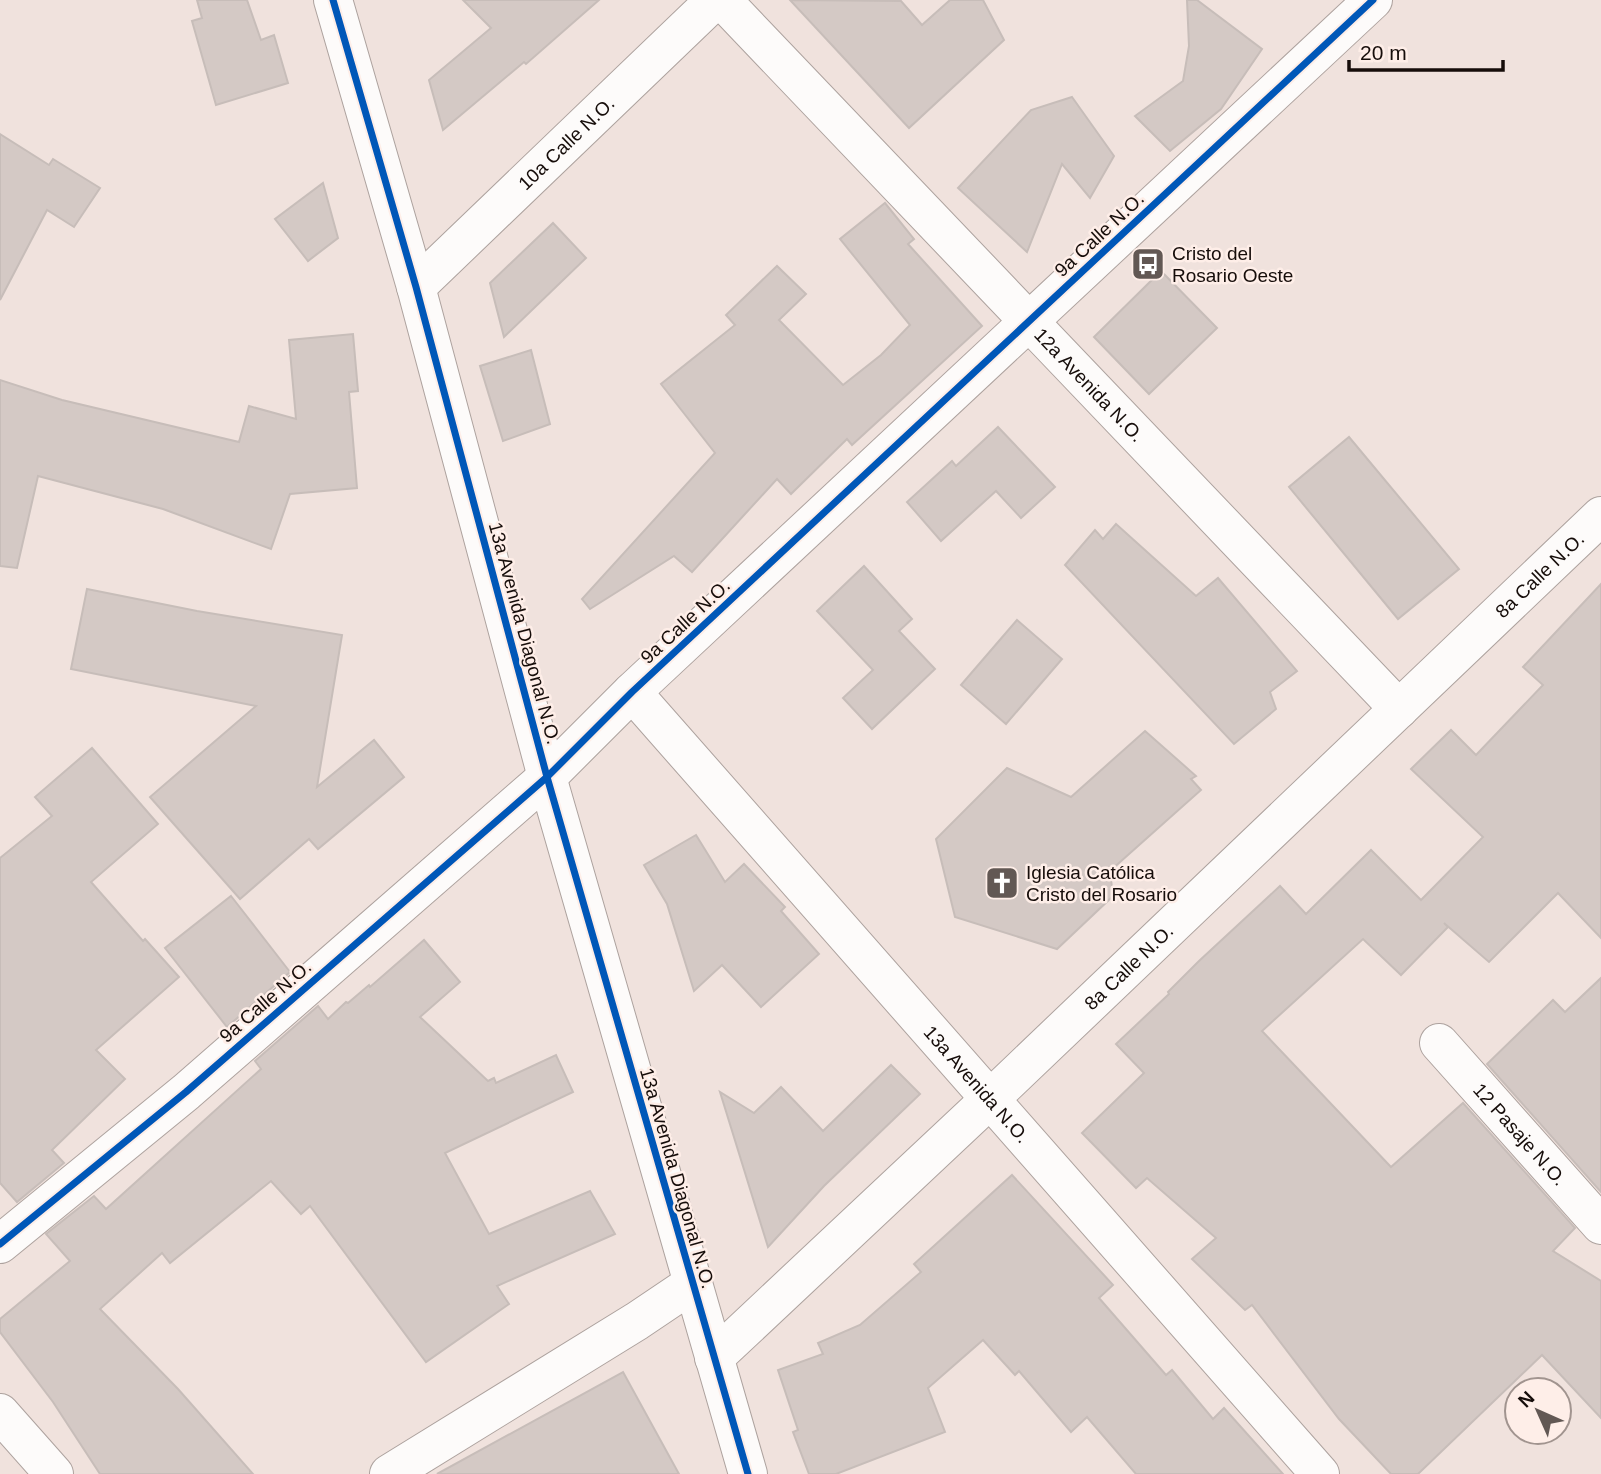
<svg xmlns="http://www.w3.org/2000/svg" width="1601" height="1474" viewBox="0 0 1601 1474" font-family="Arial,sans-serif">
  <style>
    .building { fill: #d4c9c5; stroke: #c7bdb9; stroke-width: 2 }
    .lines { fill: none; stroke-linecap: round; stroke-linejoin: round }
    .minor-casing { stroke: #ada29e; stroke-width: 40 }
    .tertiary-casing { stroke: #ada29e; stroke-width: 40 }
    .minor { stroke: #fdfbfa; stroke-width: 38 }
    .tertiary { stroke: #fdfbfa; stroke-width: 38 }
    .cycleway-casing { stroke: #feeee8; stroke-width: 11 }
    .cycleway { stroke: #0057b8; stroke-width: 7 }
    .labels { text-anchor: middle; stroke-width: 5; stroke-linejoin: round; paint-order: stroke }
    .street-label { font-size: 19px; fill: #160d0a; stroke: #feeee8 }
    .poi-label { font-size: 19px; fill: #160d0a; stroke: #feeee8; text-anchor: start }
  </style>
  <rect width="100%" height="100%" fill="#f0e2dd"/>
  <g class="building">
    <polygon points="197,0 247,0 261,40 274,35 288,83 216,105 192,21 202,18"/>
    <polygon points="463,0 599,0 526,64 524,62 443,130 429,80 491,28"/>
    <polygon points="790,0 901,1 922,25 950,0 983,0 1004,40 909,128"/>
    <polygon points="1187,0 1197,0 1262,49 1221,109 1170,151 1135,116 1183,81 1189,46"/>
    <polygon points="1072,97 1114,156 1090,198 1062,164 1027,252 958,188 1031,110"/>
    <polygon points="0,134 49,165 53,159 100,188 74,227 47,210 0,300"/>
    <polygon points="323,183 338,238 308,261 275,219"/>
    <polygon points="885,203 914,239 908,244 982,326 852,445 847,439 791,494 777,479 692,572 674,556 590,609 582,599 715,453 661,384 735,325 726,315 777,266 806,294 779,320 843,385 881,355 910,325 840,239"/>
    <polygon points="553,223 586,258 504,337 490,283"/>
    <polygon points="1161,271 1217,328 1149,394 1094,337"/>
    <polygon points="353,334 358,391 349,392 357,488 290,494 271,549 163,509 38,476 17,568 0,566 0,380 62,400 239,442 249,406 296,419 289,340"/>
    <polygon points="531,350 550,424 503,441 480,366"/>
    <polygon points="998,427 1055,487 1021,518 996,491 941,541 907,502 952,461 956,466"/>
    <polygon points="1349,437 1459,569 1398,619 1289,487"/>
    <polygon points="1116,524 1196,596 1218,578 1297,671 1270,692 1276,709 1234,744 1065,565 1095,530 1103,539"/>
    <polygon points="864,566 912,619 899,631 935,669 872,729 843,698 873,670 817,611"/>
    <polygon points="1601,584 1601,938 1558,893 1489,962 1444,923 1448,927 1401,975 1363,939 1262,1031 1391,1167 1463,1103 1575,1228 1553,1251 1601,1281 1601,1418 1542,1355 1418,1474 1391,1474 1339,1419 1252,1305 1245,1310 1192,1259 1216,1238 1147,1178 1136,1188 1082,1133 1144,1073 1116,1044 1169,994 1168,992 1199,961 1280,886 1306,914 1371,850 1421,900 1483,837 1411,769 1451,730 1476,755 1543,685 1523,667"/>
    <polygon points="87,589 197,611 342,635 317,787 374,740 404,777 318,849 309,839 240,899 150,797 256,706 71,669"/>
    <polygon points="1017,620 1062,659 1006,724 961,685"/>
    <polygon points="1145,731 1196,776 1191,779 1201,790 1110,871 1113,896 1057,949 955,917 936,839 1007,768 1071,797"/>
    <polygon points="92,748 158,824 91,882 143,941 145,939 179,977 96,1050 125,1079 52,1150 64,1163 17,1202 0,1183 0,858 52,816 35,797"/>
    <polygon points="696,835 725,882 744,864 785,907 781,911 819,954 761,1007 722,965 694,991 667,904 644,865"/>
    <polygon points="231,896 290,972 227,1027 165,948"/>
    <polygon points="424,940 460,982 420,1017 488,1081 494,1078 496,1083 556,1055 573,1092 445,1153 489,1234 590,1191 615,1234 497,1286 509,1304 426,1362 310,1206 301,1214 271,1181 170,1263 162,1253 100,1309 178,1389 253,1474 100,1474 53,1402 0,1332 0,1319 70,1261 46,1234 94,1196 106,1209 261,1069 255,1061 318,1006 328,1019 346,1002 348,1003 369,985 370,987"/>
    <polygon points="1601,978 1601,1192 1487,1064 1553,1000 1565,1012"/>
    <polygon points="891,1065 920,1094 824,1186 768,1247 720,1092 754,1113 781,1087 823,1131"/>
    <polygon points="1012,1175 1113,1285 1099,1298 1166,1375 1172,1370 1213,1419 1224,1408 1283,1474 1136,1474 1087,1417 1071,1432 1019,1371 1015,1375 983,1340 928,1388 945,1432 836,1474 809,1474 793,1432 798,1430 778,1370 823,1354 818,1343 860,1325 921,1272 914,1264"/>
    <polygon points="623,1372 679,1474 437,1474"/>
  </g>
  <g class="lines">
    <defs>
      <g id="minor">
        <polyline points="333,0 416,287 547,777"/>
        <path id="s1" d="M722,0l677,709"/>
        <path id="s2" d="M416,287l299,-287"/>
        <path id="s3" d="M632,692l688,782"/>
        <path id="s4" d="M1439,1043l162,182"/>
        <path id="s5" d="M714,1358l276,-259 611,-583"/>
        <polyline points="0,1413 54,1474"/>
        <polyline points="389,1474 637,1321 692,1284"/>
      </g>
      <g id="tertiary">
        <polyline points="547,777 748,1474"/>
        <polyline points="0,1244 186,1092 547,777 632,692 1373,0"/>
      </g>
    </defs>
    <use href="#minor" class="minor-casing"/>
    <use href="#tertiary" class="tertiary-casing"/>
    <use href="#minor" class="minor"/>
    <use href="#tertiary" class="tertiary"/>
    <defs>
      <g id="cycleway">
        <polyline points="333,0 416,287 547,777 748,1474"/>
        <polyline points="0,1244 186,1092 547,777 632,692 1373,0"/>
      </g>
    </defs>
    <use href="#cycleway" class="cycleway-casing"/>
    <use href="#cycleway" class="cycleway"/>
  </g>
  <defs>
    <symbol id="bus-square" viewBox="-11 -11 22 22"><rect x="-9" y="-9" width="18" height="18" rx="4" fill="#625854" stroke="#feeee8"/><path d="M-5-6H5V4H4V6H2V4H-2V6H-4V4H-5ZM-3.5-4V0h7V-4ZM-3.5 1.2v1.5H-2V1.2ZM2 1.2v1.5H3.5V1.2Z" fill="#fff"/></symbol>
    <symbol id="church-square" viewBox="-11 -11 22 22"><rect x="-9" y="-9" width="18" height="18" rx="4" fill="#625854" stroke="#feeee8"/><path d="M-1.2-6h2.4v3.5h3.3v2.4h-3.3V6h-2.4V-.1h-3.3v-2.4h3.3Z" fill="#fff"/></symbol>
  </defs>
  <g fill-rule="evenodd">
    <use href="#bus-square" x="1129" y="245" width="38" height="38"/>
    <use href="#church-square" x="983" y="864" width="38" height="38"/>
  </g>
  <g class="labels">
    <g class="street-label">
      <text dy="7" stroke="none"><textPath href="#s2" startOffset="208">10a Calle N.O.</textPath></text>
      <text transform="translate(1099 234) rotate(-43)" y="7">9a Calle N.O.</text>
      <text dy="7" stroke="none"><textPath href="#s1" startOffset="532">12a Avenida N.O.</textPath></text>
      <text dy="7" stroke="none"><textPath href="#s5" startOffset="1138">8a Calle N.O.</textPath></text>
      <text transform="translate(685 621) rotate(-43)" y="7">9a Calle N.O.</text>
      <text transform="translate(525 633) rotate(75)" y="7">13a Avenida Diagonal N.O.</text>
      <text dy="7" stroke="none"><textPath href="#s5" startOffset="570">8a Calle N.O.</textPath></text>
      <text transform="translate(265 1001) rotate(-41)" y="7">9a Calle N.O.</text>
      <text dy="7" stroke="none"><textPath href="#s3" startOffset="522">13a Avenida N.O.</textPath></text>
      <text dy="7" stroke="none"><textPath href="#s4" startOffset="122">12 Pasaje N.O.</textPath></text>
      <text transform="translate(678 1178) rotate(74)" y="7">13a Avenida Diagonal N.O.</text>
    </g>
    <g class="poi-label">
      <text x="1172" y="260">Cristo del<tspan x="1172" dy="22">Rosario Oeste</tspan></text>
      <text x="1026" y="879">Iglesia Católica<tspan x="1026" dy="22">Cristo del Rosario</tspan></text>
    </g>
  </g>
  <g transform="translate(1538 1411) rotate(315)"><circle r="33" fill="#feeee8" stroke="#a1948f" stroke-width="2"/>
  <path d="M0-5L12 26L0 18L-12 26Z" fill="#625854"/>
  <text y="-10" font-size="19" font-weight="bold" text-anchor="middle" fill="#160d0a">N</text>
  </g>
  <path d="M1349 60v10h154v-10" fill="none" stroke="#160d0a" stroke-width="3.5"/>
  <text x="1360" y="60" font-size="21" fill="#160d0a" stroke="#feeee8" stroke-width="5" paint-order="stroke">20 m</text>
</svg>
